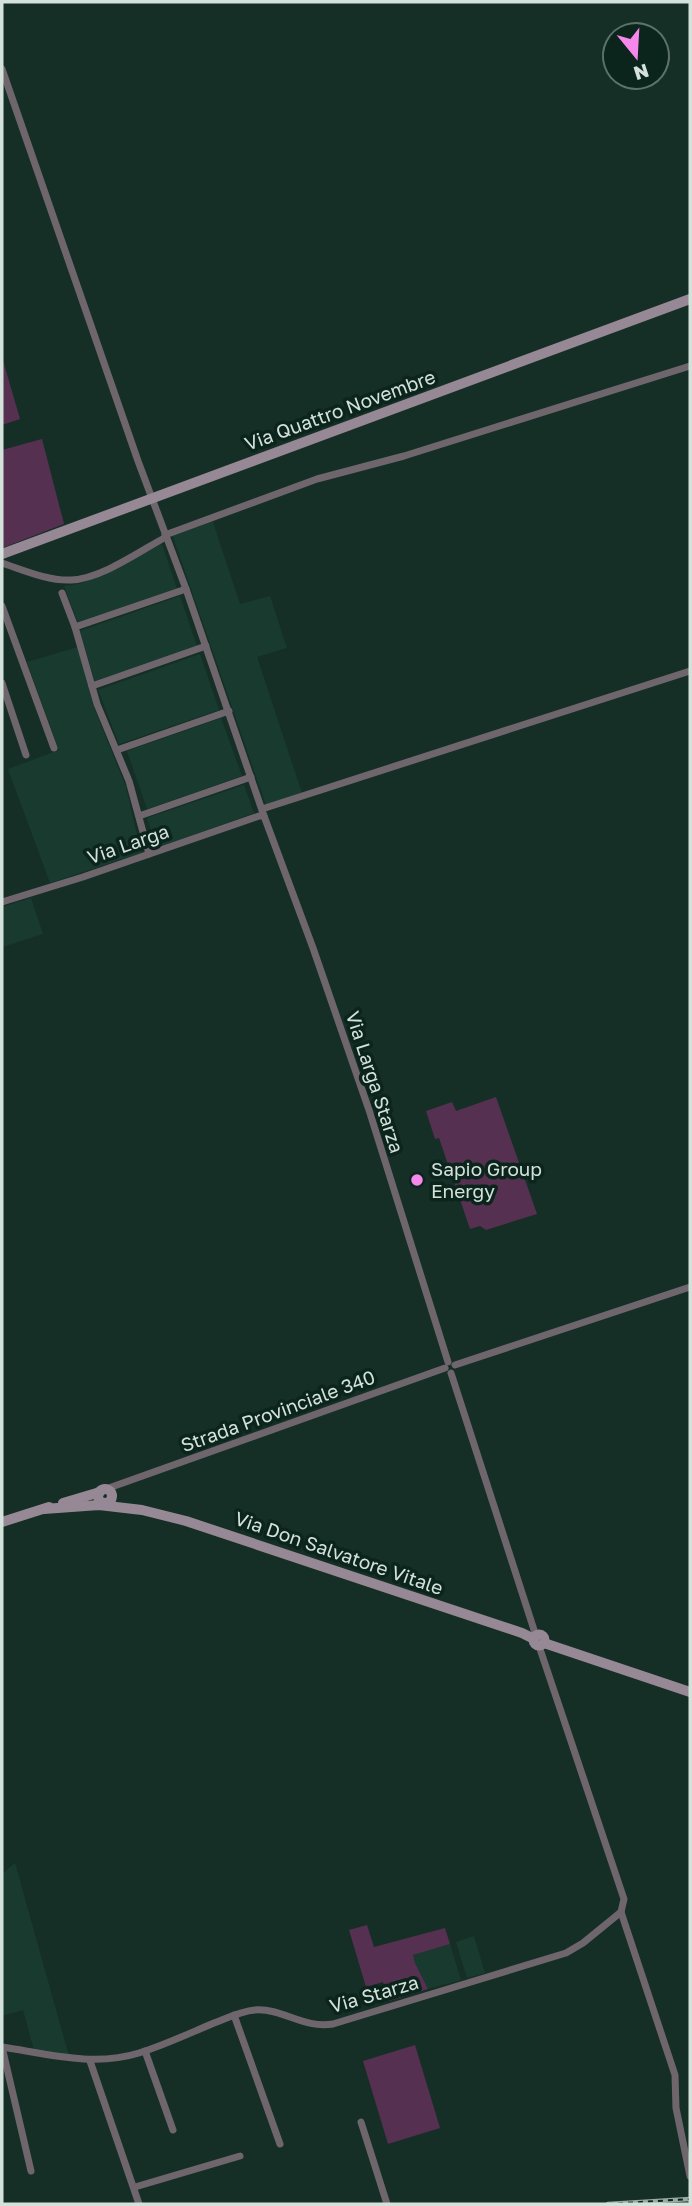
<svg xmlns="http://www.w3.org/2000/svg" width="692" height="2206" viewBox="0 0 692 2206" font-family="'Golos Text',sans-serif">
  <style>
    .built { fill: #193a2f }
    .green { fill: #553050 }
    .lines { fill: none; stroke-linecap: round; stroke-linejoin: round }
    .street { stroke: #6f666d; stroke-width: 7 }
    .secondary { stroke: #968894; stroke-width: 10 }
    .rail-casing { stroke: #9aaba4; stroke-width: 4.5 }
    .rail { stroke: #0c251c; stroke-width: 2; stroke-dasharray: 5; stroke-linecap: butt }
    .poi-dot { fill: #f788eb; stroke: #0c251c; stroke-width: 2.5 }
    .labels { text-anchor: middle; stroke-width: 7; stroke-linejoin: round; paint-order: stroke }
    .street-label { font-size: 19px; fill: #d4e2dc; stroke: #0c251c }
    .poi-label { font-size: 19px; fill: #d4e2dc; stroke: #0c251c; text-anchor: start }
  </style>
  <rect width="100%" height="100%" fill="#162f26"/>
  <g class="built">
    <polygon points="212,519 240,604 270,596 287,648 257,657 302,793 266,805 172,534"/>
    <polygon points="162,544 177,589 78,623 64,586 79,584 95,578"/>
    <polygon points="180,596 197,646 95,682 80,631"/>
    <polygon points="78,647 93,705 126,787 141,853 50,883 8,769 59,750 27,662"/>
    <polygon points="200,654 219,710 119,744 98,690"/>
    <polygon points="221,718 242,776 147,809 127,751"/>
    <polygon points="244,785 254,813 157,848 147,818"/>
    <polygon points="31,898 43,934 2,947 2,907"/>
    <polygon points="15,1863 69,2056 34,2050 23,2010 2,2016 2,1874"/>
    <polygon points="474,1936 485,1973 467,1978 456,1942"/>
    <polygon points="450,1944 461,1980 428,1989 415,1963 413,1955"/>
  </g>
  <g class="green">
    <polygon points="2,357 20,419 2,425"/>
    <polygon points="42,439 64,524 2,548 2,450"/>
    <polygon points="496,1097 537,1214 486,1230 480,1226 470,1229 439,1138 435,1139 426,1111 452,1102 456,1111"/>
    <polygon points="367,1925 374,1947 445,1928 450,1944 413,1955 415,1963 428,1989 389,2001 383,1982 366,1987 349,1930"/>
    <polygon points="415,2045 440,2128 388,2144 363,2061"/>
  </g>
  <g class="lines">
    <g class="street">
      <polyline points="2,69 138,461 186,589 264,816 313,948 369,1110 448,1362"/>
      <polyline points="165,535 317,479 404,456 690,366"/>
      <path d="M2,563c21,7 46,18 69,17 30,-1 69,-29 95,-43"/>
      <polyline points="62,593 75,627 97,704 129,781 149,854"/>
      <polyline points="2,606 54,748"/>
      <polyline points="75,627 186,589"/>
      <polyline points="2,683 26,755"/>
      <polyline points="92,686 206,646"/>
      <polyline points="117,750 229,711"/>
      <polyline points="262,809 690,671"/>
      <polyline points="139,816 251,777"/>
      <polyline points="2,902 83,877 259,816 264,816"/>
      <polyline points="455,1365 690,1287"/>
      <polyline points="451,1373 536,1636"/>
      <polyline points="106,1489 445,1368"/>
      <polyline points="539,1646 624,1899 621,1912 675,2075 676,2108 690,2176"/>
      <polyline points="234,2015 280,2144"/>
      <path d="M2,2047c46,7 92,20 137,6 26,-8 51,-20 75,-30 13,-5 27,-12 41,-13 28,-2 48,19 78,14l233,-71 17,-10 38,-31"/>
      <polyline points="2,2047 31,2171"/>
      <polyline points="145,2051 173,2130"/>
      <polyline points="90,2061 139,2204"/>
      <polyline points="361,2122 387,2204"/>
      <polyline points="135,2187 240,2156"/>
    </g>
    <g class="secondary">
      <polyline points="2,554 690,299"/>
      <circle cx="105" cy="1496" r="7"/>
      <polyline points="63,1503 100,1492"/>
      <polyline points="44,1509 99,1505 142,1510 186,1521 522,1633 534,1639"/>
      <polyline points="2,1522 49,1507"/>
      <circle cx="539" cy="1640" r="5.5"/>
      <polyline points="544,1643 690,1692"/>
    </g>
    <defs>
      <polyline id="rail" points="608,2204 690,2199"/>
    </defs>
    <use href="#rail" class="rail-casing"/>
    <use href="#rail" class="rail"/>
  </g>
  <circle class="poi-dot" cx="417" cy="1180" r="7"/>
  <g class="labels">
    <g class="street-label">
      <text transform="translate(340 410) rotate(-20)" y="7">Via Quattro Novembre</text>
      <text transform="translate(128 844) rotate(-19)" y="7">Via Larga</text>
      <text transform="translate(375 1082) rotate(72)" y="7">Via Larga Starza</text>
      <text transform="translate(278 1411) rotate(-20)" y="7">Strada Provinciale 340</text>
      <text transform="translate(339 1553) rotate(19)" y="7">Via Don Salvatore Vitale</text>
      <text transform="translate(374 1994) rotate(-16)" y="7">Via Starza</text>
    </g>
    <g class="poi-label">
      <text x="431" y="1176">Sapio Group<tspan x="431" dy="22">Energy</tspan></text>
    </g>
  </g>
  <rect width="692" height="2206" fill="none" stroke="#d4e2dc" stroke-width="7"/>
  <g transform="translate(636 56) rotate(162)"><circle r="33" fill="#0c251c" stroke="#5c7169" stroke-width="2"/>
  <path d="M0-5L12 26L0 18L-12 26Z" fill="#f788eb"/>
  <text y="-10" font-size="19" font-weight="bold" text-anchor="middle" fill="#d4e2dc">N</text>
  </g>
</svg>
